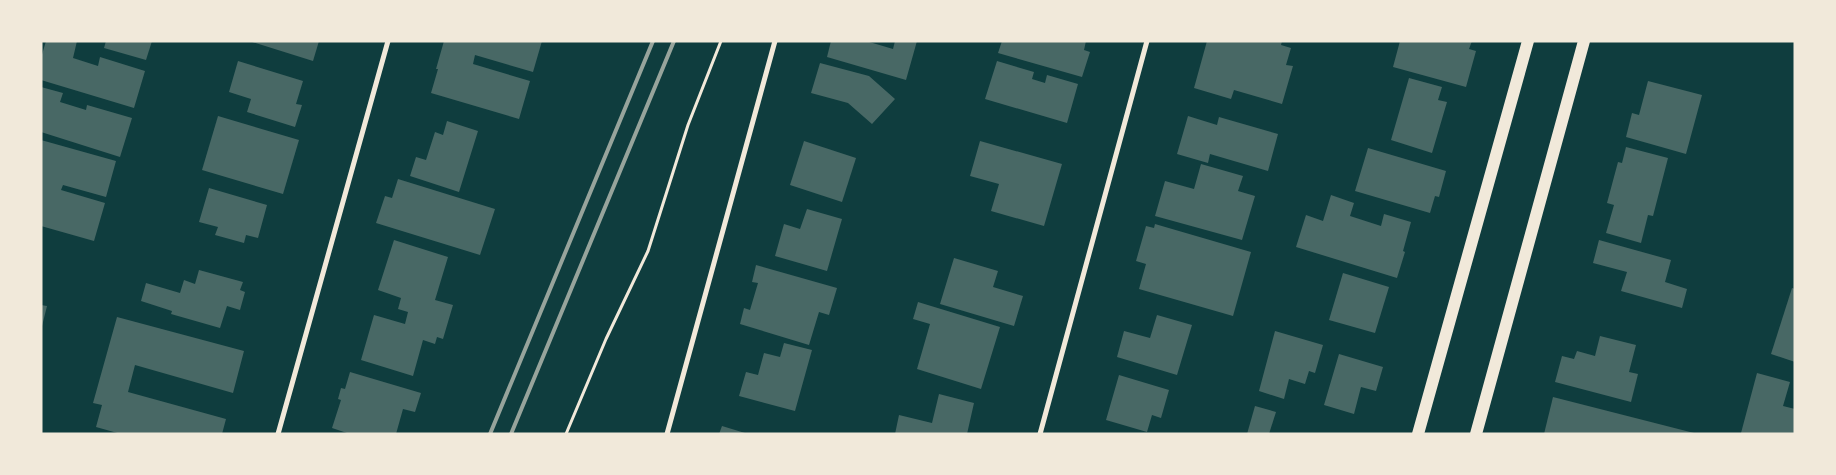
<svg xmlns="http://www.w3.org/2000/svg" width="1836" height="475" viewBox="0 0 1836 475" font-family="'Open Sans',sans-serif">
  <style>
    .building { fill: #486865 }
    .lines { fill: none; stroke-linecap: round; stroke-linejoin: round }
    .path { stroke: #f1e9da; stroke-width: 3 }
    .minor { stroke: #f1e9da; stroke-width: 5 }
    .primary { stroke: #f1e9da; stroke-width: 12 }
    .rail { stroke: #97a49c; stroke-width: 4 }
  </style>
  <rect width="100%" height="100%" fill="#0f3d3e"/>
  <g class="building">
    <polygon points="46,41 77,41 73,58 98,66 100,57 145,71 134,108 41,80 41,58"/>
    <polygon points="106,41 152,41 146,60 104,48"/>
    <polygon points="249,41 319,41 313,61"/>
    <polygon points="444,41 542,41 533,72 475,55 473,64 530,81 519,119 431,93 438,69 436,69"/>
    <polygon points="831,41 866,41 893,49 895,41 917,41 906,80 827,57"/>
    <polygon points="1002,41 1086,41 1084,50 1090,52 1082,77 998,53"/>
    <polygon points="1207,41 1282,41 1281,45 1291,48 1286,65 1293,66 1282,104 1234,90 1231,99 1194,88"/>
    <polygon points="1400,41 1472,41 1469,49 1476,51 1466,87 1393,67"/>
    <polygon points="238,61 303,81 296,104 302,105 295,127 247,112 251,99 229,92"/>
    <polygon points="997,61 1034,72 1032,79 1045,83 1047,75 1078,84 1067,123 985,99"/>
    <polygon points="820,63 869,76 895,99 872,124 848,103 811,93"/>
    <polygon points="1409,78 1442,87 1438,100 1447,102 1432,153 1391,140"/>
    <polygon points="1648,81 1702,95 1686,154 1626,137 1632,113 1639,115"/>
    <polygon points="41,87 63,93 60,102 86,110 87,105 132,118 120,157 41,132"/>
    <polygon points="218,116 299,140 283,194 202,170"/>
    <polygon points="1188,116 1217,125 1219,117 1278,134 1268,171 1210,154 1208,163 1177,154"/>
    <polygon points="447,121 478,131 459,192 410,176 416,157 426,160 435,132 443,135"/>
    <polygon points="41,140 116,161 106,197 63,185 61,190 105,203 94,241 41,226"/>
    <polygon points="804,141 856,158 842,202 790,185"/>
    <polygon points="980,141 1062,164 1044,226 991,211 999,184 970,176"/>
    <polygon points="1626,147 1668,158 1653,216 1648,215 1641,243 1606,233 1614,205 1607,203 1618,162 1622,163"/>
    <polygon points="1368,148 1446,171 1439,197 1435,196 1430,213 1355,191"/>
    <polygon points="1201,164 1243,176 1238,191 1255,196 1242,240 1155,216 1165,181 1194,189"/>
    <polygon points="398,179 495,209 480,255 376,223 385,196 392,198"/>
    <polygon points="209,188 267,205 258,238 246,235 244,243 215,235 218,227 199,222"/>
    <polygon points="1331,195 1354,203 1350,216 1381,226 1384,214 1411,222 1403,251 1405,252 1397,278 1296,247 1306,215 1323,221"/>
    <polygon points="807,209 842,219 827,271 775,256 784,224 800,229"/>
    <polygon points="1155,224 1251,252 1233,316 1139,289 1146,264 1136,261 1146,226 1154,228"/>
    <polygon points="394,240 448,257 435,300 453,305 443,339 437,337 435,344 423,340 413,376 361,360 374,315 405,324 408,312 398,309 401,298 378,290"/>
    <polygon points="1599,240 1671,260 1665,282 1687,289 1682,308 1621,291 1627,272 1593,263"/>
    <polygon points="954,258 998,271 993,287 1023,296 1014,326 940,304"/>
    <polygon points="756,265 837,288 829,315 819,312 809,345 740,324 744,308 750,310 758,283 752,282"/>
    <polygon points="199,270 243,282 240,290 245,292 240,310 227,306 220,328 171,314 172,311 141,301 146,283 180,293 184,280 195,284"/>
    <polygon points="1343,273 1389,287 1375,333 1329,320"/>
    <polygon points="1792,288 1795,289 1795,362 1771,354"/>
    <polygon points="918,302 1000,327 981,389 917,369 930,324 913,319"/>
    <polygon points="41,305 47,306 42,326 41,326"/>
    <polygon points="1157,315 1192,325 1177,375 1117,357 1124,331 1150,338"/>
    <polygon points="117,317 244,351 233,393 135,365 128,392 226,419 222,434 121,434 96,427 102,405 93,403"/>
    <polygon points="1275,331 1323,345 1315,373 1309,371 1305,384 1289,379 1284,399 1259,391"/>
    <polygon points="1600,336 1636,345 1629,372 1638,374 1631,402 1555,382 1562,356 1574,359 1577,351 1595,356"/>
    <polygon points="784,343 812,350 795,411 739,396 746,372 758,375 764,353 780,357"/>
    <polygon points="1339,354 1383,367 1376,391 1361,387 1354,414 1324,405"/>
    <polygon points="350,372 421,393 415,412 403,409 396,434 350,434 332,428 341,400 338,399 341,388 345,389"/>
    <polygon points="1757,373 1790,382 1783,406 1795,409 1795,434 1741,433"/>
    <polygon points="1119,375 1169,390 1161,418 1152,415 1147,432 1106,420"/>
    <polygon points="939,394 974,403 967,434 895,434 899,415 932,423"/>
    <polygon points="1553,397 1694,433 1694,434 1544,434"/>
    <polygon points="1255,406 1276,412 1269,434 1247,434"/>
    <polygon points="722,426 745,433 745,434 719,434"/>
  </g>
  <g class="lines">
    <polyline class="path" points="566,434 606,339 648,251 688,125 721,41"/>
    <g class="minor">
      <polyline points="278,434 388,41"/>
      <polyline points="667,434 775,41"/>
      <polyline points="1040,434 1147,41"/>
    </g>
    <g class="primary">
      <polyline points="1418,434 1528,41"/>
      <polyline points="1476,434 1584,41"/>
    </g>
    <g class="rail">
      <polyline points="490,434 653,41"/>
      <polyline points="511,434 674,41"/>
    </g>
  </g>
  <rect width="1836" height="475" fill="none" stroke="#f1e9da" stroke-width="85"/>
</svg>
